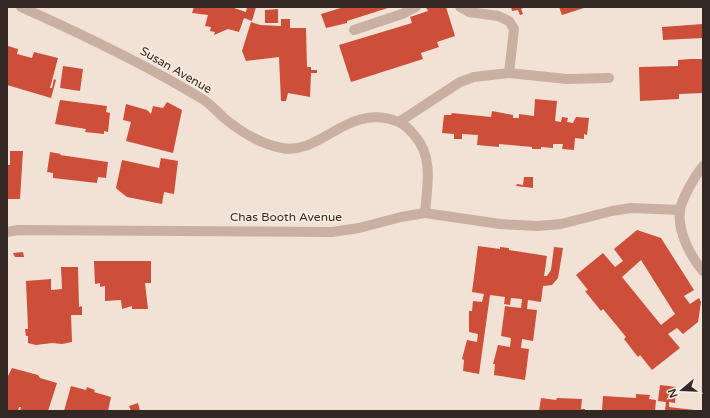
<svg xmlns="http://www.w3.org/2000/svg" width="710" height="418" viewBox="0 0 710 418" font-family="'Varela Round',sans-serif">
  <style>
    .building { fill: #cd4e39; fill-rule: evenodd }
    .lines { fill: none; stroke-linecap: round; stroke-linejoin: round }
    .lane { stroke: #cab0a2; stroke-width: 10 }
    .street { stroke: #cab0a2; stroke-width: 10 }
    .labels { text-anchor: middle; stroke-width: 3; stroke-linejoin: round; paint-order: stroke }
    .street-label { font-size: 12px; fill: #342825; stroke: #faede2 }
  </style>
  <rect width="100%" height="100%" fill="#f2e2d6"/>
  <g class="building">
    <polygon points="194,7 231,7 246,12 247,7 256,7 252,21 244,18 239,32 228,29 214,35 215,32 210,31 211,27 205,26 208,15 192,13"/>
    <polygon points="344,7 391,7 347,21 347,23 326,28 321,14"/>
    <polygon points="426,7 446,7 455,36 437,42 439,47 421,53 423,59 351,82 339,45 412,23 410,17 428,11"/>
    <polygon points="511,7 525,7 521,9 523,14 520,15 518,10 512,11"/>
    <polygon points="559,7 587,7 562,15"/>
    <polygon points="278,9 278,23 265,23 265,10"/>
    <polygon points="281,19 290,19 290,28 306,28 307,67 311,67 311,70 317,70 317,73 311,73 310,97 288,93 286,101 281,101 279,57 246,61 242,51 251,22 260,25 281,26"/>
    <polygon points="703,24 703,38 663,40 662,27"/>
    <polygon points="8,46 18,49 17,54 32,58 34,52 58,58 50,88 52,88 54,79 56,80 51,98 7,85"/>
    <polygon points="690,59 703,59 703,93 679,94 679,99 640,101 639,67 678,66 678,60"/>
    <polygon points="63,66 83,69 80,91 60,88"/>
    <polygon points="535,99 557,101 555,121 561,122 562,117 568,118 567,122 573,123 576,117 589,118 587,135 584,134 584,139 575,138 574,150 562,149 563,144 553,144 553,148 541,147 541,149 532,149 532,147 499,144 499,147 477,145 478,135 462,134 462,139 454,139 454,134 442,133 444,115 451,115 452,113 491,117 492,111 513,115 513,118 519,118 519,114 534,116"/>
    <polygon points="60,100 107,106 106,112 110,113 108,132 104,131 104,134 85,132 86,129 55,124"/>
    <polygon points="167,102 182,110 173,153 126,141 131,122 123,120 126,104 147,110 151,114 153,106 163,108"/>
    <polygon points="10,151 23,151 20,199 7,199 7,165 10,165"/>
    <polygon points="50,152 61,154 60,155 108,162 106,178 98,177 97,183 53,178 53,173 47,172"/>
    <polygon points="161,158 178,161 174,194 164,192 162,204 127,197 118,190 116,188 122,160 159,168"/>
    <polygon points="524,177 533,177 533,188 516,186 517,184 523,185"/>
    <path d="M637,230l24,8 33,52 -10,6 6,8 9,-6 2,4 -3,20 -15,12 -6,-6 -9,6 12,14 -28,22 -12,-15 -2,2 -14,-18 2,-2 -23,-28 -2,2 -16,-20 3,-1 -12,-15 27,-22 12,14 8,-6 -9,-12zM641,260l34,54 -14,11 -39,-48z"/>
    <polygon points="478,246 500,249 500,247 509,248 509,250 547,256 544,276 547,276 551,270 554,247 563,248 558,278 552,285 543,286 541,302 528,300 527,309 537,310 533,341 522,339 521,348 529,349 525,380 494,375 495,364 493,364 498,345 510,347 511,338 501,336 505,306 521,308 522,299 511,298 510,305 504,304 505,297 490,295 479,374 463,371 464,360 462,359 467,340 477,342 478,334 469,332 469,311 472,311 473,301 482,302 484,294 472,292"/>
    <polygon points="23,252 24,257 15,257 13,253"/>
    <polygon points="94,261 151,261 151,283 145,283 148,309 132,309 132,306 122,309 121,300 105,301 105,286 100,287 100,283 95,284"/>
    <polygon points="61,267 78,267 79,307 82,306 82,315 71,315 72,342 62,344 52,343 36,345 28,343 28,336 26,336 25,329 28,329 26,281 51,279 51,290 62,289"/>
    <polygon points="12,368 38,375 40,378 57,383 48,411 20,411 21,407 19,407 18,411 7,411 7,378"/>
    <polygon points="660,385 676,387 675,403 669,402 669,407 703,411 665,411 666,402 658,401"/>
    <polygon points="71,386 86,390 87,387 95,390 94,392 111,397 108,411 64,411"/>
    <polygon points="636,394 650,395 649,399 656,400 655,411 602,411 603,396 636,398"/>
    <polygon points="541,398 556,400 557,398 582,399 581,409 585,409 585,411 539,411"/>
    <polygon points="138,403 140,411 131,411 129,406"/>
  </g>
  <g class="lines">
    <g class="lane">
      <polyline points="460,7 469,12 498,16 509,21 514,29 509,73"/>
      <polyline points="354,30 402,14 416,7"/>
    </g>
    <g class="street">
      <path d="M21,7c63,28 124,57 183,93 7,5 14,12 20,18 17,14 36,26 58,30 39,8 66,-47 117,-26 6,3 12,9 16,14 19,22 12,50 10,77"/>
      <polyline points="399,122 460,82 474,77 509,73 567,79 609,78"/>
      <path d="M703,166c-8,10 -21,32 -23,44 -3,20 10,46 23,61"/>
      <polyline points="7,232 18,230 332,232 359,228 401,217 425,213 500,224 537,226 561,224 612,211 631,208 680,210"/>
    </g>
  </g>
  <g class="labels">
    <g class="street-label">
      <text transform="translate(176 70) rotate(30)" y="4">Susan Avenue</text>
      <text x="286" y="221">Chas Booth Avenue</text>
    </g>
  </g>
  <rect width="710" height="418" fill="none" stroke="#342825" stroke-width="16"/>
  <g transform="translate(682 390) rotate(251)" stroke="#faede2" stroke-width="3" paint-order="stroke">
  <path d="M0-3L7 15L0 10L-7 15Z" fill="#342825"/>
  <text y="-6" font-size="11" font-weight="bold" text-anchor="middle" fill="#342825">N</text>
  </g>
</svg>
